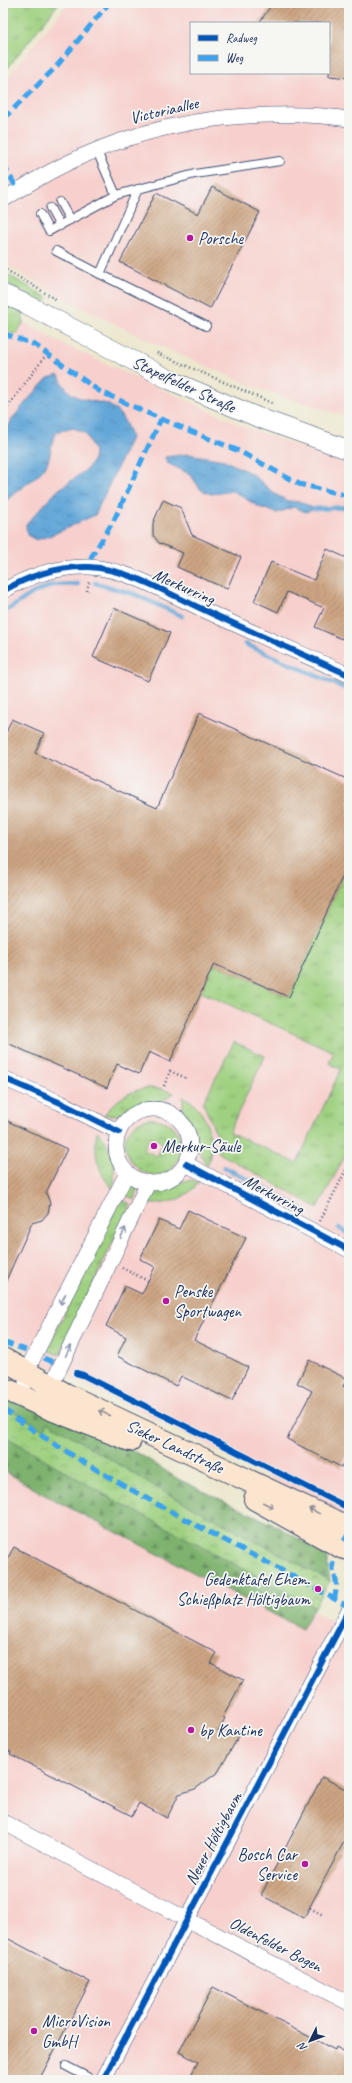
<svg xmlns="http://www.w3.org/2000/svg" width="352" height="2083" viewBox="0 0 352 2083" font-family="Caveat,sans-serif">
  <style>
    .built { fill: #f7d0cd; fill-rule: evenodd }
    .grass { fill: url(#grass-tufts); stroke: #5c806e; fill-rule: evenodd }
    .forest { fill: url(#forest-firs); stroke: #4c7066 }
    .park { fill: url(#park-crowns); stroke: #5c806e }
    .water { fill: url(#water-ripples); stroke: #406b9b }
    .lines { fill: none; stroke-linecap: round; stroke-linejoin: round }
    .stream { stroke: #64a7d8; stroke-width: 4.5 }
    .building { fill: url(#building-hatch) }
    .service-casing { stroke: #3a4b6f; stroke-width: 10 }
    .minor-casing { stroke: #3a4b6f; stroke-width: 16 }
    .tertiary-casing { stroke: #3a4b6f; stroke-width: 20 }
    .secondary-casing { stroke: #3a4b6f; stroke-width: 24 }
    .path { stroke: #3a4b6f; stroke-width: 2.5; stroke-dasharray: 1 3; stroke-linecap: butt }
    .service { stroke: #fff; stroke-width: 8 }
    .minor { stroke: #fff; stroke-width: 15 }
    .tertiary { stroke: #fff; stroke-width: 19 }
    .secondary { stroke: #fce5cf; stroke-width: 22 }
    .quiet { stroke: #3da3ed; stroke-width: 5; stroke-dasharray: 10 5; stroke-linecap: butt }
    .cycleway-casing { stroke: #f6f6f2; stroke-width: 8 }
    .cycleway { stroke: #0057b8; stroke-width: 6 }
    .oneway { stroke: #8d97ae }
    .oneway2 { stroke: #8c8a96 }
    .poi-dot { fill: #b5179e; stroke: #f6f6f2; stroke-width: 1.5 }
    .labels { text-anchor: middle; stroke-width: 3.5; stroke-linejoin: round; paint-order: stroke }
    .street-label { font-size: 17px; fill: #1b2f5e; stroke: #f6f6f2 }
    .poi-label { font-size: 17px; fill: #1b2f5e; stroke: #f6f6f2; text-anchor: start }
  </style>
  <defs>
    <pattern id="grass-tufts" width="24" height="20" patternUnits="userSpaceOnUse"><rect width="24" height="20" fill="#9ed07f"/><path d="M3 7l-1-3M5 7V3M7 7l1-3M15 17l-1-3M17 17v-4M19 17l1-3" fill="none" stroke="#80a96b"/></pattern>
    <pattern id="forest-firs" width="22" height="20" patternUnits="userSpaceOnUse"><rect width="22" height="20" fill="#7eb26e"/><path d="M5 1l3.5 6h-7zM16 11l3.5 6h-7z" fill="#66915e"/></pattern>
    <pattern id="park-crowns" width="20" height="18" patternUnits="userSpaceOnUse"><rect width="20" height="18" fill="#9ed07f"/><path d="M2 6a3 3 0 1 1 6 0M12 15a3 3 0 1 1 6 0" fill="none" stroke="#80a96b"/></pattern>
    <pattern id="water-ripples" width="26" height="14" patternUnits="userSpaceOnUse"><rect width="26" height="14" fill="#64a7d8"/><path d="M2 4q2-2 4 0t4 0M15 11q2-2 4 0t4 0" fill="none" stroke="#5288b2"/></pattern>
    <pattern id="building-hatch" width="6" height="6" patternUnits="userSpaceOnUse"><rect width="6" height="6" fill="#cda583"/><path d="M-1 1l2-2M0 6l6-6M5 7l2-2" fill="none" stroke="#a6876e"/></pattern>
  </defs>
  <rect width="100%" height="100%" fill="#f6f6f2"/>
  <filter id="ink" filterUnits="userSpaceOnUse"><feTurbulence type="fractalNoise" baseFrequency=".025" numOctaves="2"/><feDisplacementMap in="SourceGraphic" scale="8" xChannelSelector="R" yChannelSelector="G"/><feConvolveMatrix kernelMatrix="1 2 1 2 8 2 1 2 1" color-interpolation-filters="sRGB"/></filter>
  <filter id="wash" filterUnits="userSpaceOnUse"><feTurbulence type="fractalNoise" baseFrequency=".012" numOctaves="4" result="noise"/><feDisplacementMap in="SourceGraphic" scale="16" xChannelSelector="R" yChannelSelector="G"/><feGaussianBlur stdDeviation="0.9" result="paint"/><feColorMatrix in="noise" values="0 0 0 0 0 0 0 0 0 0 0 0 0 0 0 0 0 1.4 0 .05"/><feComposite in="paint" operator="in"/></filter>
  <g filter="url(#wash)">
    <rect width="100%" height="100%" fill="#ece7cd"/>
    <g class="built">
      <path d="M68,3h281v414l-92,-29 -105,-46 -87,-43 -62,-36v-180zM191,23h138v50h-138z"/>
      <polygon points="3,310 56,341 243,426 349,465 349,1520 168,1425 44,1365 9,1335 3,1332"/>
      <polygon points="3,1470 43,1494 302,1629 313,1611 349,1630 349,2080 3,2080"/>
    </g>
    <g class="grass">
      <polygon points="3,3 59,3 3,74"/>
      <polygon points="3,272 48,298 44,303 3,281"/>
      <polygon points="3,301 23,312 23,323 15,335 3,329"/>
      <polygon points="349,862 349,1148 318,1208 219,1153 219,1140 203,1103 234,1042 265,1056 229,1132 297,1163 341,1069 329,1063 334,1052 201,992 214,964 289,997"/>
      <path d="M148,1088l13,1 13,4 -14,9 -20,3 -22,10h-14c11,-15 26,-25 44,-27z"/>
      <path d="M183,1097c24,9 34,47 24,69l-9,-17 -5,-21 -10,-14z"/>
      <path d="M147,1119c11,-1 23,2 29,12 6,8 7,20 2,29 -25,46 -85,-24 -31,-41zM150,1136l13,7 -6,13 -14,-6z"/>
      <path d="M97,1131c14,12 22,40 15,57 -14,-16 -19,-35 -15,-57z"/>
      <path d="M191,1180l8,2c-13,18 -33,23 -54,22 8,-15 30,-21 46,-24z"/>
      <polygon points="130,1184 134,1184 138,1187 135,1200 122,1193"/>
      <polygon points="120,1199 131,1204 59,1355 47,1350"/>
    </g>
    <g class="forest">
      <polygon points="3,1396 114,1441 146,1458 178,1479 279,1527 326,1555 330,1581 164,1492 48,1422 44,1430 3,1405"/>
      <polygon points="3,1435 111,1498 315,1607 302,1629 43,1494 3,1470"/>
    </g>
    <polygon class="park" points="3,1405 44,1430 48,1422 164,1492 330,1581 315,1607 111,1498 3,1435"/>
    <g class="water">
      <path d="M59,375c8,21 18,23 38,27 4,1 9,1 12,3 13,8 18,19 22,33l-36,77c-19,8 -39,20 -59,25l-9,-5 -1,-11 32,-34 28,-20 7,-9 1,-10 -8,-17 -12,-6 -18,4c-6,11 -4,24 -11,35 -11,15 -31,23 -42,38v-66l9,-20 14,-17 22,-24z"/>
      <polygon points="189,454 224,460 252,474 276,495 288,501 301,502 314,509 306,512 294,507 277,513 259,507 233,491 211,494 201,490 190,474 167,463 165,457"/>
    </g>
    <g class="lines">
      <g class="stream">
        <polyline points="314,509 349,507"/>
        <polyline points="95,583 134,594 182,616"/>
        <polyline points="3,613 33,593 53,585 78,584"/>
        <polyline points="245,644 349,690"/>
        <polyline points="224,1167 303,1209"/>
        <polyline points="339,1228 349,1234"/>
      </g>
    </g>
    <g id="blocks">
      <g class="building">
        <polygon points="273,3 349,3 349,78 329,76 329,23 259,23"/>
        <polygon points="212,187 260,212 210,309 120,262 156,193 198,214"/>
        <polygon points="163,500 181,508 192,535 241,557 227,589 177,567 183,553 159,543 153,535 153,523"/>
        <polygon points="327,549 349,559 349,624 342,639 315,627 324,608 287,592 278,612 254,601 271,562 314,580"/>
        <polygon points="114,608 170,633 148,681 93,657"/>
        <polygon points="199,713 349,780 349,862 289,997 214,964 170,1062 149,1052 139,1074 117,1064 107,1088 3,1041 3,740 12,719 44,733 35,753 157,808"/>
        <polygon points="3,1119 67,1149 46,1193 50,1203 48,1213 42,1220 32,1223 3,1287"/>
        <polygon points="188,1210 246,1238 194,1340 248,1367 232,1401 181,1376 176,1386 117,1356 126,1337 106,1326 125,1286 142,1294 148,1281 155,1267 140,1259 159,1220 179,1229"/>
        <polygon points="309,1360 347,1379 343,1386 349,1389 349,1452 341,1467 287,1439 312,1391 297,1383"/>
        <polygon points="14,1547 217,1653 211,1663 243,1680 223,1717 225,1718 218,1732 243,1729 218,1772 195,1789 179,1794 167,1818 139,1803 132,1816 10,1754 11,1752 3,1748 3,1560 6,1561"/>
        <polygon points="322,1777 349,1791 349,1832 304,1918 261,1895"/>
        <polygon points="3,1936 90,1982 39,2080 3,2080"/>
        <polygon points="213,1987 335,2050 336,2047 349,2054 349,2080 188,2080 198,2062 179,2052"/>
      </g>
    </g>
  </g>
  <g filter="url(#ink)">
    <use href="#blocks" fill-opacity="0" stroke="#3a4b6f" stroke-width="1"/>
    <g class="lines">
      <defs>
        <g id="service">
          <polyline points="138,189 100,274 206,326"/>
          <polyline points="116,195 195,174 280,161"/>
          <polyline points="60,202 70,220"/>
          <polyline points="50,208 60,226"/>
          <polyline points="40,214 49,231 116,195 96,149"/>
          <polyline points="56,251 100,274"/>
          <polyline points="66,2066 93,2080"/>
        </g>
        <g id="minor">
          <path d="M3,200c83,-55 168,-83 267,-85 27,-1 53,0 79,4"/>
          <path d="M3,591c27,-16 54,-25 86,-24 39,2 78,26 113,42 49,23 98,44 147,66"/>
          <polyline points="3,1078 61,1103 119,1132"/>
          <circle cx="153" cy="1146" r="37"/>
          <polyline points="186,1164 349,1250"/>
          <polyline points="26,1382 26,1372 127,1173"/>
          <polyline points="44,1390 51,1386 148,1183"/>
          <polyline points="3,1822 186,1919 349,2003"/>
          <polyline points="103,2080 349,1610"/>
        </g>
        <polyline id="tertiary" points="3,294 26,304 170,380 257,417 349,450"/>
        <g id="secondary">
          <polyline points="3,1359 65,1394 349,1528"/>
          <polyline points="3,1388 41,1405 130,1440"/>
          <polyline points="255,1499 341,1547 349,1549"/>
        </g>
      </defs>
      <use href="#service" class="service-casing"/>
      <use href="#minor" class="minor-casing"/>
      <use href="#tertiary" class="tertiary-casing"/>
      <use href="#secondary" class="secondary-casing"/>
      <g class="path">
        <polyline points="3,268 57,300"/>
        <polyline points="157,353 272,403"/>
        <polyline points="3,413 46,355"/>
        <polyline points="87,591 89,582"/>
        <polyline points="164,1086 170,1071 186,1078"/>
        <polyline points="320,1221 349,1164"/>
        <polyline points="122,1268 148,1281"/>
        <polyline points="213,1313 218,1315"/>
        <polyline points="310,1908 323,1915"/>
      </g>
      <use href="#service" class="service"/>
      <use href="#minor" class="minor"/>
      <use href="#tertiary" class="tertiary"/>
      <use href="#secondary" class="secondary"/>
      <g class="quiet">
        <polyline points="3,119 56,67 109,3"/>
        <polyline points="3,164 18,190"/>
        <polyline points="3,333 35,345 99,391 161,419 239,451 299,484 349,496"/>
        <polyline points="90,559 114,520 161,419"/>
        <polyline points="3,1342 26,1350"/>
        <polyline points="44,1358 55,1363"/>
        <path d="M3,1409c108,78 231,133 346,198"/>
        <polyline points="344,1541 348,1535"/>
        <path d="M333,1561c-2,16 8,16 1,38"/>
      </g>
      <defs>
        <g id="cycleway">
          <path d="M3,591c27,-16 54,-25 86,-24 39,2 78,26 113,42 49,23 98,44 147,66"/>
          <polyline points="3,1078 61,1103 119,1132"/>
          <polyline points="186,1164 349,1250"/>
          <polyline points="76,1373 83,1375 349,1508"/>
          <polyline points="103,2080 349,1610"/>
        </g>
      </defs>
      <use href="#cycleway" class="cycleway-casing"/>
      <use href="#cycleway" class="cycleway"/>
    </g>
    <defs><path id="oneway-shaft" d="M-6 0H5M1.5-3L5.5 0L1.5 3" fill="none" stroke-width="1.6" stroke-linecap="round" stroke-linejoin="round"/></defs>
    <g class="oneway">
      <use href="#oneway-shaft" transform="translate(123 1233) rotate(-65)"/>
      <use href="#oneway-shaft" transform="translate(63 1299) rotate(116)"/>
      <use href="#oneway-shaft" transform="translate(68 1351) rotate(-65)"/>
    </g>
    <g class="oneway2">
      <use href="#oneway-shaft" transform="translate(104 1413) rotate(-155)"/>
      <use href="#oneway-shaft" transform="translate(268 1505) rotate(27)"/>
      <use href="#oneway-shaft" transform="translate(314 1511) rotate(-154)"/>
    </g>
  </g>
  <g class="poi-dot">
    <circle cx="190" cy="238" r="4"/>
    <circle cx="154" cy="1146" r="4"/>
    <circle cx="166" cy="1301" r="4"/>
    <circle cx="318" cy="1589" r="4"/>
    <circle cx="191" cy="1730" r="4"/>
    <circle cx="305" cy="1864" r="4"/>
    <circle cx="34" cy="2031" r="4"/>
  </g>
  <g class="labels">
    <g class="street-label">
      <text transform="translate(164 110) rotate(-13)" y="6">Victoriaallee</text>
      <text transform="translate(184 384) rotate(25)" y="6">Stapelfelder Straße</text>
      <text transform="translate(184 586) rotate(24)" y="6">Merkurring</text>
      <text transform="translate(274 1194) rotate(28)" y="6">Merkurring</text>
      <text transform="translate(175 1446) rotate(25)" y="6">Sieker Landstraße</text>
      <text transform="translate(213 1838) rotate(-62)" y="6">Neuer Höltigbaum</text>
      <text transform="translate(276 1944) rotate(27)" y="6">Oldenfelder Bogen</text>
    </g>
    <g class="poi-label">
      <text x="198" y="244">Porsche</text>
      <text x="162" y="1152">Merkur-Säule</text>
      <text x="174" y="1297">Penske<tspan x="174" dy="20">Sportwagen</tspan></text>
      <text x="310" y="1585" text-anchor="end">Gedenktafel Ehem.<tspan x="310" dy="20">Schießplatz Höltigbaum</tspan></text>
      <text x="199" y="1736">bp Kantine</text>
      <text x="297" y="1860" text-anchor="end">Bosch Car<tspan x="297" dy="20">Service</tspan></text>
      <text x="42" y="2027">MicroVision<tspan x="42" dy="20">GmbH</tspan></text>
    </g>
  </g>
  <rect width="352" height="2083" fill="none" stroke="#f6f6f2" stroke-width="16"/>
  <rect x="190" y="22" width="140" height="52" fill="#f6f6f2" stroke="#9ea6b7"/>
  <rect x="198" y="35" width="20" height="6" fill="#0057b8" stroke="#9ea6b7"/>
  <text x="226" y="42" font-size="12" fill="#1b2f5e">Radweg</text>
  <rect x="198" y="55" width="20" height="6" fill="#3da3ed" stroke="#9ea6b7"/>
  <text x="226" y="62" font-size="12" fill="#1b2f5e">Weg</text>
  <g transform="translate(310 2041) rotate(228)" stroke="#f6f6f2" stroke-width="3" paint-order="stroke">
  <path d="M0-3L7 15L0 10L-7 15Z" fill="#1b2f5e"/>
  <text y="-6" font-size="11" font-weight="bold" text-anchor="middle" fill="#1b2f5e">N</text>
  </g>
</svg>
